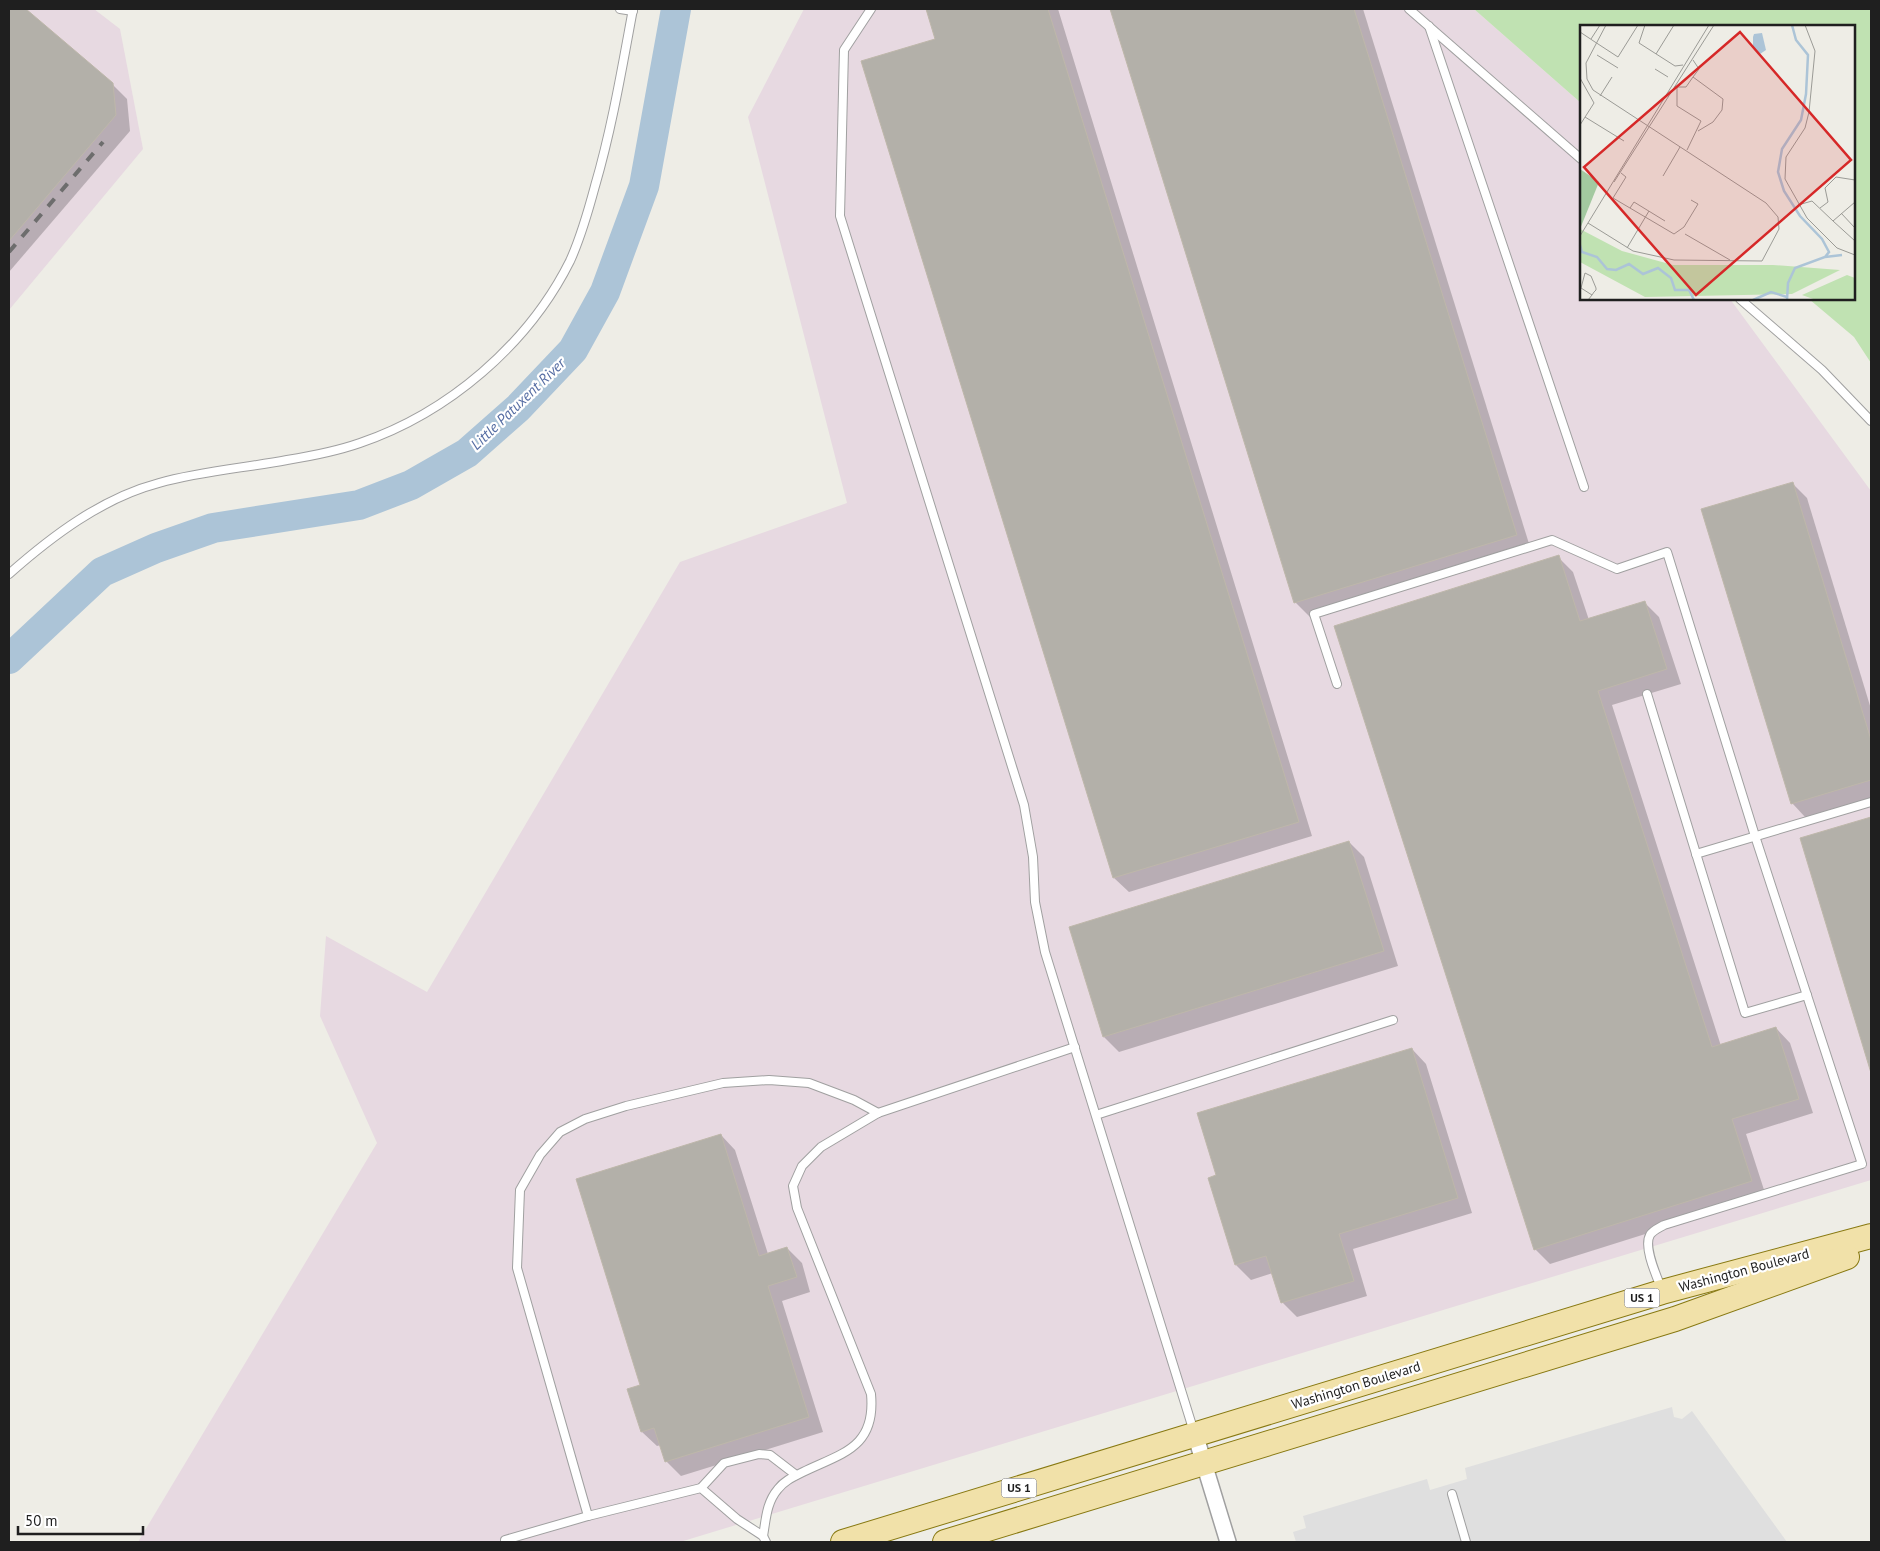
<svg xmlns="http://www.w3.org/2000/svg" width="1880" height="1551" viewBox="0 0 1880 1551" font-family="'PT Sans',sans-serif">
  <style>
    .industrial { fill: #e7d9e1 }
    .grass { fill: #c0e2b2 }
    .parking { fill: #dfdfdf }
    .shadow { fill: #0003 }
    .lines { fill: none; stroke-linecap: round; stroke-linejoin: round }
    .river { stroke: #acc4d7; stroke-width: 30 }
    .building { fill: #b3b0a9; stroke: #beb7aa }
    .service-casing { stroke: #a0a0a0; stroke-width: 10 }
    .minor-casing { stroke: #a0a0a0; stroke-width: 18 }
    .primary-casing { stroke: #887912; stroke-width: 26 }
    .service { stroke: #fff; stroke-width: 8 }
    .minor { stroke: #fff; stroke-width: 15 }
    .primary { stroke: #f1e1a9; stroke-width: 24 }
    .rail { stroke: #6d6d6d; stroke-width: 4; stroke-dasharray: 10 10; stroke-linecap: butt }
    .labels { text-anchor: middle; stroke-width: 4.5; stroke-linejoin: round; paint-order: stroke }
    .shield { fill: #fff; stroke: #626262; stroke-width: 1 }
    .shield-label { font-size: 12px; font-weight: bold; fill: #1f1f1f }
    .street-label { font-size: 14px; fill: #1f1f1f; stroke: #fff }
    .water-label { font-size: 15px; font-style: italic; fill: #566da3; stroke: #fff }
    .inset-river { fill: none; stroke: #acc4d7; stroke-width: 2.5 }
    .inset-road { fill: none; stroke: #9b9b96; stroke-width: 1 }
    .view { fill: #d62828; fill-opacity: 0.15; stroke: #d62828; stroke-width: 2.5 }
    .inset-edge { fill: none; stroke: #1f1f1f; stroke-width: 2.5 }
  </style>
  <rect width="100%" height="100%" fill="#eeede6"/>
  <g class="industrial">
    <polygon points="9,9 94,9 120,29 143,149 9,310"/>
    <polygon points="804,9 1474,9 1581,103 1581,299 1730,299 1871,491 1871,1180 680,1542 138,1542 377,1143 320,1016 326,936 427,992 680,562 847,503 748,117"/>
  </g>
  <polygon class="grass" points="1474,9 1871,9 1871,363 1854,337 1809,299 1854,299 1854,26 1581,26 1581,103"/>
  <polygon class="parking" points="1672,1407 1674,1417 1682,1419 1692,1411 1787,1542 1296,1542 1293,1532 1306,1528 1303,1516 1427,1479 1430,1490 1467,1479 1465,1468"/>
  <g class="shadow">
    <polygon points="9,9 24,9 112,84 127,99 130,131 9,272"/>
    <polygon points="928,9 1058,9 1312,836 1129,892 1114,878 937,39"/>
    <polygon points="1111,9 1363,9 1531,550 1310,617 1295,602"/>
    <polygon points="1792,483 1807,498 1871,709 1871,799 1806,818 1792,803"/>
    <polygon points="1558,557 1573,572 1589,620 1644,602 1659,617 1681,684 1612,705 1721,1046 1776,1028 1790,1043 1813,1113 1746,1134 1766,1196 1550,1264 1535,1249"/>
    <polygon points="1871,818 1871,1069 1802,839"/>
    <polygon points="1349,842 1364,857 1398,966 1119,1052 1104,1037 1070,928"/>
    <polygon points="1412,1049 1426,1064 1472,1213 1353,1249 1367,1296 1297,1317 1282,1302 1273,1273 1251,1280 1236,1265 1209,1179 1218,1176"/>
    <polygon points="721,1135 735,1150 768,1254 787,1248 802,1263 810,1292 782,1301 823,1432 681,1476 666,1461 661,1445 657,1446 642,1432 642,1386"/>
  </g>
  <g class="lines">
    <polyline class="river" points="9,659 102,572 156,548 213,528 359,505 411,485 467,453 518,408 573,350 605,292 644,186 676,9"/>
  </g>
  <g class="building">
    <polygon points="9,9 26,9 113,83 116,115 9,241"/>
    <polygon points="926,9 1048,9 1299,822 1113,878 861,61 935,39"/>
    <polygon points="1110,9 1354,9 1517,535 1294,603"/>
    <polygon points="1793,482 1871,740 1871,780 1791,804 1701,509"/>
    <polygon points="1559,555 1580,621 1645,601 1667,669 1598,691 1712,1047 1776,1027 1799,1099 1732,1119 1752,1181 1534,1250 1334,626"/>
    <polygon points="1871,817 1871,1073 1800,838"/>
    <polygon points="1349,841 1384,951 1103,1037 1069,927"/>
    <polygon points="1412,1048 1458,1198 1339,1234 1354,1281 1281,1303 1266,1256 1235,1265 1208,1178 1216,1175 1197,1113"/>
    <polygon points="721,1134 759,1256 787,1247 797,1277 768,1286 809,1417 665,1462 654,1428 641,1432 627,1389 640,1385 576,1179"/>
  </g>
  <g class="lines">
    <defs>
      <g id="service">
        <polyline points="620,9 633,11"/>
        <polyline points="871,9 844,50 840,216 1024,805 1033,857 1035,902 1045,952 1194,1432"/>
        <polyline points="1409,9 1581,159"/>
        <polyline points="1429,26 1584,487"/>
        <polyline points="1740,299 1822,370 1871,421"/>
        <path d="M9,574c43,-38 93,-76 150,-91 42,-12 86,-15 128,-23 25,-4 50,-9 73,-17 88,-30 168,-98 210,-182 11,-24 18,-49 25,-75 17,-58 27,-118 38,-177"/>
        <path d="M1337,684l-23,-70 238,-74 65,29 50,-17 88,284 107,328 -198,61c-5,3 -11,5 -14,10 -7,12 7,42 12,55"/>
        <polyline points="1647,694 1745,1013 1807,995"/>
        <polyline points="1696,854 1871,802"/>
        <polyline points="1096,1115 1393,1020"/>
        <polyline points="701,1488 724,1463 759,1454 770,1455 796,1475"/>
        <polyline points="1452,1494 1466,1542"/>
        <path d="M763,1536c3,-16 3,-33 15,-47 6,-8 15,-12 25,-17 39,-19 73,-24 68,-78l-74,-186 -4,-22 9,-20 19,-19 57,-34 197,-66"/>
        <polyline points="505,1542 505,1540 588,1516"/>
        <polyline points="766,1542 763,1536 737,1519 701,1488 588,1516 517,1268 520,1190 540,1155 560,1132 585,1119 626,1106 723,1083 769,1080 809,1083 854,1100 878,1113"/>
      </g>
      <polyline id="minor" points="1195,1434 1228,1542"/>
      <g id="primary">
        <polyline points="843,1542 1662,1292 1871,1236"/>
        <polyline points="945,1542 1675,1319 1847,1257"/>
      </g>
    </defs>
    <use href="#service" class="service-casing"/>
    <use href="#minor" class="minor-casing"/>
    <use href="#primary" class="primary-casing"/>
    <use href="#service" class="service"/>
    <use href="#minor" class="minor"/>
    <use href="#primary" class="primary"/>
    <polyline class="rail" points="9,252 103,142"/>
  </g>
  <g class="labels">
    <g class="shield">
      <rect x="1624.5" y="1288.5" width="35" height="19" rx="4"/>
      <rect x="1001.5" y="1478.5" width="35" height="19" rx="4"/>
    </g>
    <g class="shield-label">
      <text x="1642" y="1302">US 1</text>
      <text x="1019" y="1492">US 1</text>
    </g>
    <g class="street-label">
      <text transform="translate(1744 1270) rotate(-15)" y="5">Washington Boulevard</text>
      <text transform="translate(1356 1385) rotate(-17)" y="5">Washington Boulevard</text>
    </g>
    <g class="water-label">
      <text transform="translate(518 404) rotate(-44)" y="5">Little Patuxent River</text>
    </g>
  </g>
  <g transform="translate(1580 25)">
    <rect width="275" height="275" fill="#eeede6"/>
    <path d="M0,204l42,22 51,14h100l67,5 -48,24 -147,3 -65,-35zM267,250l8,3v22h-39l-14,-5z" fill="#c0e2b2"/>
    <path d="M0,144l19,13 -19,47z" fill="#a3c9a0"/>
    <path d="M182,8l4,17 -6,4 -7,-7v-10l1,-3z" fill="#acc4d7"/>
    <path class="inset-river" d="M0,220l2,7 15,5 10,12 9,1 13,-6 14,10 15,-6 13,10 4,12h14l5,10M245,232l17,-2M173,275l18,-8 16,5M207,275l1,-17 7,-15 30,-11 4,-5 -7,-13 -22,-23 -16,-25 -6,-19 4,-23 19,-29 5,-26 2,-39 -12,-15 -4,-15"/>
    <path class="inset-road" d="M65,0l-6,18 36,23 8,-1M225,0l10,26 -6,61 -4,16 -19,29 -1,22 22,39 30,30 18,7M0,7l15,10M11,14l9,-14M15,17l23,15 20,-32M76,29l18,-29M17,30l21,13M113,35l6,9 -6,8M75,44l13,8M0,53l14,25 -14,22M94,62h12l7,-10 30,22 -1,11 -9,12 -15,9M97,63v18l24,15 -14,29M20,71l12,-19M5,92l39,24M41,148l5,4 -13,21 61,36 10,-7 14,-23 -7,-4M83,151l17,-29M34,157l100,-157M218,180l14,-4 21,20 22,-19M50,183l4,-6 31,19M240,183l8,-6 -3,-14 11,-11 19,3M261,188l14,15M253,196l22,20M8,198l45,28 41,9 88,1 17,-32 -1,-12 -12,-14 -173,-113 -6,-11 -1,-16 20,-38M105,209l45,26M0,211l129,-211M47,223l22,-37M8,275l4,-5 2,-3 2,-2v-2l-5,-12 -6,-3 -4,15 11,7"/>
    <path class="view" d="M160,7l111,128 -155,135 -112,-128z"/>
    <rect width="275" height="275" class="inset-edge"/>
  </g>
  <rect width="1880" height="1551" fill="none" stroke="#1f1f1f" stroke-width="20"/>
  <path d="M18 1526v8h125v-8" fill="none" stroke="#1f1f1f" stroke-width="2.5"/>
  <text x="25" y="1526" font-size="15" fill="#1f1f1f" stroke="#ffffff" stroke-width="4" paint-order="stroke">50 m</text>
</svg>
